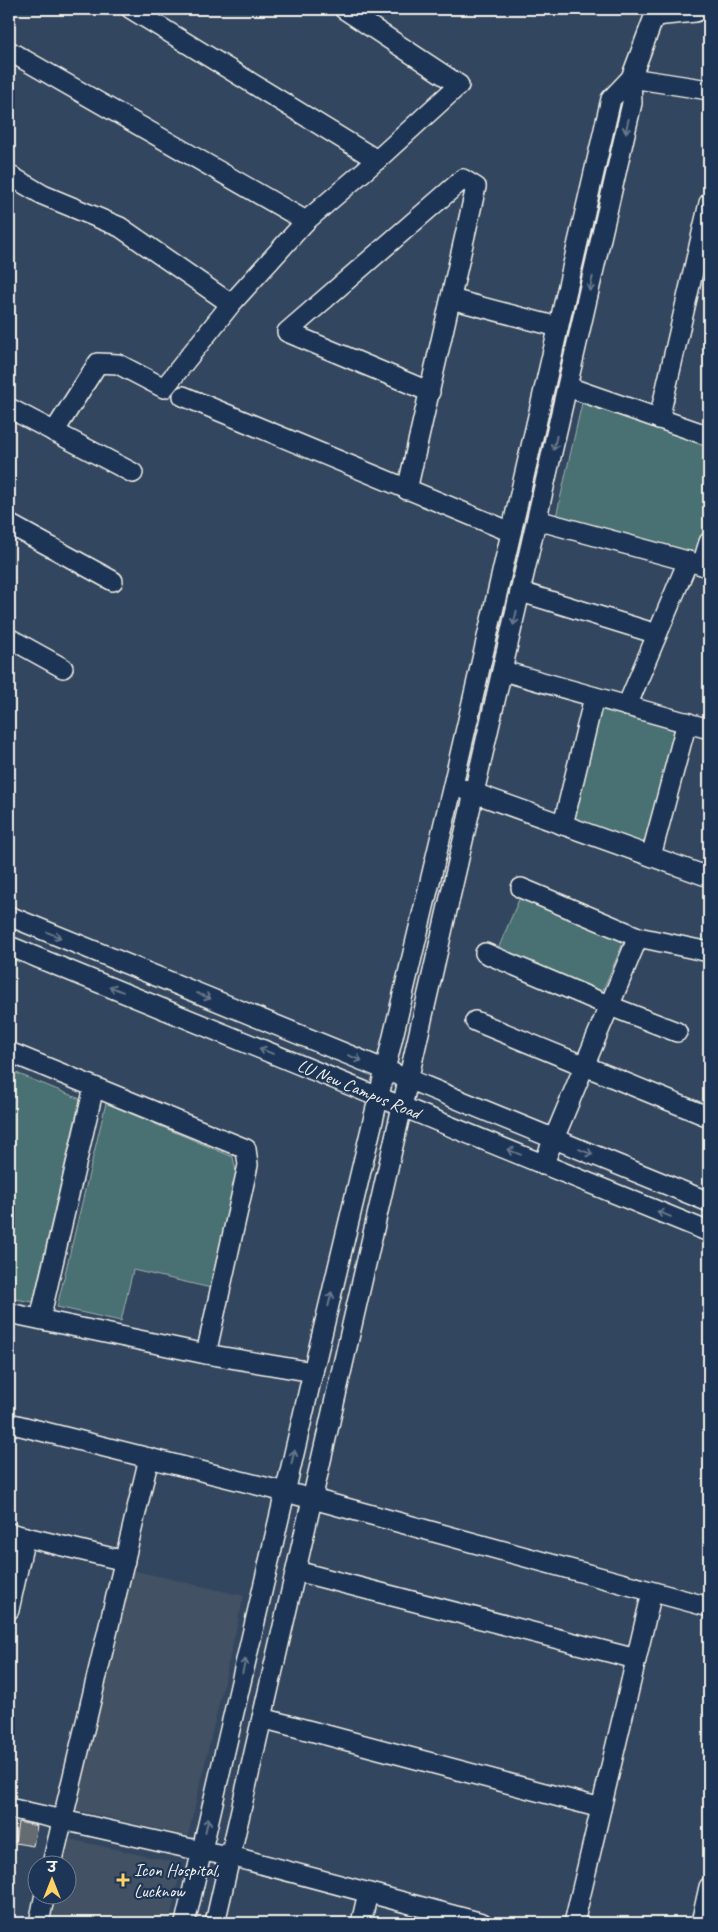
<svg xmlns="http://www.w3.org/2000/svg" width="718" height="1932" font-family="Caveat,'Playpen Sans Deva',sans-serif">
	<rect width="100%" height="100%" fill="#33465f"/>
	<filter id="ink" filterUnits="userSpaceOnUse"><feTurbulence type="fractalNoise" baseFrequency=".02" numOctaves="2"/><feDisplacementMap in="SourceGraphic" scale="10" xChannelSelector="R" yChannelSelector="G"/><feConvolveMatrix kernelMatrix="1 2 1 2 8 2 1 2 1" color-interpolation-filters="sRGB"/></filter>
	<g filter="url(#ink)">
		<!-- built -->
		<path fill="#425164" d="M132,1570L244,1596L188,1836L76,1810Z
			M69,1839L182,1864L169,1923H50L56,1895L68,1894V1864H63Z"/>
		<!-- green -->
		<path fill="#4a6f72" stroke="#9fb0ad" d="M582,403L709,446V521L699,556L556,517Z
			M601,706L675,726L645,849L572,820Z
			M520,897L624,941L602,992L498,949Z
			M9,1070L80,1099L33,1302L9,1298Z
			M106,1103L233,1157L236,1172L211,1288L133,1270L121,1321L57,1307Z"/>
		<!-- building -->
		<path fill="#656c71" stroke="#f4f1e8" d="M18,1822L37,1826L33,1846L15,1843Z"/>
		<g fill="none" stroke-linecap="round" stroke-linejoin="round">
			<defs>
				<g id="minor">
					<path d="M131,9L377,160"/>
					<path d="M655,16L695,12L704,9"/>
					<path d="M9,51L306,221"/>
					<path d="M631,78L709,90"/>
					<path d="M9,175L43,195L120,227L231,304"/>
					<path d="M451,299L558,327"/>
					<path d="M568,387L709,436"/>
					<path d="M183,396L511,532"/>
					<path d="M9,408L133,473"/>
					<path d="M659,419L709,203"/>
					<path d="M54,432L98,363L118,364L164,388L231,304L306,221L377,160L459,85L344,9"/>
					<path d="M407,490L476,187L463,179L287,332L430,392"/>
					<path d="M537,520L702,565L709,568"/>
					<path d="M9,524L113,581"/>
					<path d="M702,565L709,542"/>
					<path d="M521,592L657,634"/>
					<path d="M9,638L63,668"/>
					<path d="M503,671L709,729"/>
					<path d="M627,706L688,561"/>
					<path d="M463,789L709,877"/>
					<path d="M563,825L594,697"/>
					<path d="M651,856L687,722"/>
					<path d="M521,888L638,937L709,952"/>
					<path d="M9,916L709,1202"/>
					<path id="s1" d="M9,946L709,1232"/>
					<path d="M485,953L610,1006L677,1032"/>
					<path d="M475,1021L709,1117"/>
					<path d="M9,1052L246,1149L248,1165L206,1354"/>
					<path d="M543,1165L638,937"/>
					<path d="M9,1313L206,1354L313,1372"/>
					<path d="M40,1319L94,1087"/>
					<path d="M9,1423L313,1499L709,1607"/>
					<path d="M9,1533L125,1561"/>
					<path d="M296,1571L636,1659"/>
					<path d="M9,1610L25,1537"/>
					<path d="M262,1718L601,1808"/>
					<path d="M9,1808L201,1851L231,1856L482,1923"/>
					<path d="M52,1864L149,1458"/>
					<path d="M39,1923L45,1894"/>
					<path d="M185,1923L313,1372L453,785L611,99L631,78L657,9"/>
					<path d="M215,1923L632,103L631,78"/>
					<path d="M361,1923L368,1893"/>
					<path d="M574,1923L652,1592"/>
					<path d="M701,1923L709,1887"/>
				</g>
			</defs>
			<!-- minor casing -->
			<use href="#minor" stroke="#f4f1e8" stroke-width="22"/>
			<!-- minor -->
			<use href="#minor" stroke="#1d3557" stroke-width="19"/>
		</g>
		<!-- one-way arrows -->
		<defs><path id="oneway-shaft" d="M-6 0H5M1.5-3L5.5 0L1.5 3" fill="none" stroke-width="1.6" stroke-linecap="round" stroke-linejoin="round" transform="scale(1.25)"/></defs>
		<g stroke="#68778a">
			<use href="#oneway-shaft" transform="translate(627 126) rotate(103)"/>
			<use href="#oneway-shaft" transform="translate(591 284) rotate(103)"/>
			<use href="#oneway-shaft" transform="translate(555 443) rotate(103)"/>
			<use href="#oneway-shaft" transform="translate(515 618) rotate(103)"/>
			<use href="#oneway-shaft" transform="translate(54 935) rotate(22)"/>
			<use href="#oneway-shaft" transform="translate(116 989) rotate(-158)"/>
			<use href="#oneway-shaft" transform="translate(204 996) rotate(22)"/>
			<use href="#oneway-shaft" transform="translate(266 1051) rotate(-158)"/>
			<use href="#oneway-shaft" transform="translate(355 1058) rotate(22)"/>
			<use href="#oneway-shaft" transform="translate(514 1152) rotate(-158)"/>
			<use href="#oneway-shaft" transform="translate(586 1152) rotate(22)"/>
			<use href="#oneway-shaft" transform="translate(664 1214) rotate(-158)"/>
			<use href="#oneway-shaft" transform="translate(330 1299) rotate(-77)"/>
			<use href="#oneway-shaft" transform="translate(293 1457) rotate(-77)"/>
			<use href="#oneway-shaft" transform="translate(244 1666) rotate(-77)"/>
			<use href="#oneway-shaft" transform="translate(207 1825) rotate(-77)"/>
		</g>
	</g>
	<!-- markers -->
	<path fill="#ffd166" stroke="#1d3557" stroke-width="2" d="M120.5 1872.5h5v5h5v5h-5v5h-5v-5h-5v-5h5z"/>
	<g text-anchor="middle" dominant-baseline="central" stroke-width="4.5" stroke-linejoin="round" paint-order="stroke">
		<!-- street labels -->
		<g font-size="18" fill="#f4f1e8" stroke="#1d3557">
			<text stroke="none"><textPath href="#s1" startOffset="378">LU New Campus Road</textPath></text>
		</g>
		<!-- poi labels -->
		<g font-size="18" fill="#f4f1e8" stroke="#1d3557" text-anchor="start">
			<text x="134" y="1870">Icon Hospital,<tspan x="134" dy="21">Lucknow</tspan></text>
		</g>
	</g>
	<!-- margin -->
	<rect width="718" height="1932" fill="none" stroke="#1d3557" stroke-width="30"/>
	<rect x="15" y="15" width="688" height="1902" fill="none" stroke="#f4f1e8" stroke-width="2" filter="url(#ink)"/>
	<!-- north arrow -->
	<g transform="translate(52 1880)"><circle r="24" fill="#1d3557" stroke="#738091"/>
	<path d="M0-4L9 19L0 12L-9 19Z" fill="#ffd166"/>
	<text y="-8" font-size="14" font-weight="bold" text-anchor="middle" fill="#f4f1e8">उ</text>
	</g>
</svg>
